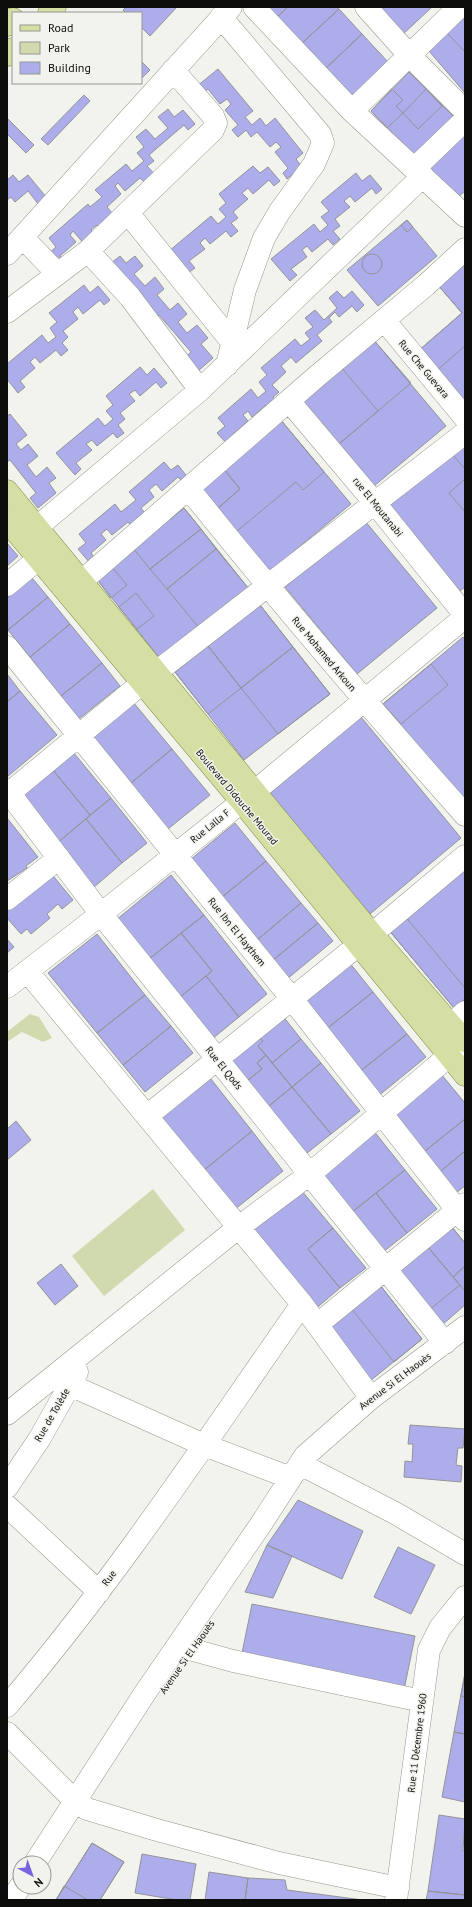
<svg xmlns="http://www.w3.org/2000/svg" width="472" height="1907" font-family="'PT Sans',sans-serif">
	<rect width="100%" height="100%" fill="#f2f3ed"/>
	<!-- green -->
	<path fill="#d1d9af" d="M30,1014L39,1017L52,1038L43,1042L22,1032L7,1042V1032Z
		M153,1189L185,1230L104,1296L72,1256Z"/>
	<!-- building -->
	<path fill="#aeadeb" stroke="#939399" d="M126,7H177L150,36L141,27V13H126L123,10Z
		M265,7H288L276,18Z
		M288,7H337L339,9L301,44L276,18Z
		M374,7H432L401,36Z
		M339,9L362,34L325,69L301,44Z
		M465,16V93L429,51Z
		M465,16V52L447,33Z
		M362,34L389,63L353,98L325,69Z
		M141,61L150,70L141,79Z
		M218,69L253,111L245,117L252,125L260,118L266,126L275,118L303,153L296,159L302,167L287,179L283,173L288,168L275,152L281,147L276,142L270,147L257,132L251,137L246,130L238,137L232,130L238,125L225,110L231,104L227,99L220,104L208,89L201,94L196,87Z
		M409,72L456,119L417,158L371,111Z
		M392,89L403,100L396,106L403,113L387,128L371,111Z
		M426,89L442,106L418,129L403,113Z
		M84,95L90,101L48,145L41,139Z
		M168,109L174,117L183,110L195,124L188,130L184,125L149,155L154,161L147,166L156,176L146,184L140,178L125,191L118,183L115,186L121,194L107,207L112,213L105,219L109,224L102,230L97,225L91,230L96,236L85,245L73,231L70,235L76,242L60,256L65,261L59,267L48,254L56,247L49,238L88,204L90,207L102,197L95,190L126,164L132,171L144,161L137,153L144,147L136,137L146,129L155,139L168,128L158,117Z
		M7,118L34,145L26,153L7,134Z
		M465,133V191L457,198L425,165Z
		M253,166L260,173L268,167L280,181L274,186L269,180L253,194L248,188L242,193L248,199L233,212L238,218L231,223L238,231L231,237L226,231L210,244L205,238L200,243L205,249L189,261L195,268L188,273L169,251L211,216L218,224L226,217L219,209L226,203L219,194Z
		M356,173L362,181L370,175L382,189L376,194L372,188L355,202L350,196L344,201L350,207L335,219L340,226L333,231L340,239L333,245L328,239L312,252L307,246L302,250L307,257L291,269L297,275L290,281L271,259L314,224L320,232L328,225L321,217L329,211L321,202Z
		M13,175L19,182L28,175L47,198L39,205L28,191L15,202L11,197L7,200V180Z
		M407,220L437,256L378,306L347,270Z
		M407,220L413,227L407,232L401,225Z
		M362 264a10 10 0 1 1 20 0a10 10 0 1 1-20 0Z
		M120,256L126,263L135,256L143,266L134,274L145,286L155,277L164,289L157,295L170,310L178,303L187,314L178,322L187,333L197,325L208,338L201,344L213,358L198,371L186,357L191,352L159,315L153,320L106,267Z
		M465,260V406L417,352L462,313L437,284Z
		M465,260V346L435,372L417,352L462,313L437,284Z
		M84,285L90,293L98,286L110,300L104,305L100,300L83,314L78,307L73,312L78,319L63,331L68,337L62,343L68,350L61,356L56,350L40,363L35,357L30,362L35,368L20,381L25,387L18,393L7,379V364L42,335L48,343L56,337L50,328L57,322L49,313Z
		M337,291L344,298L352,291L364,305L357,312L352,306L339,317L335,312L329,318L332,322L317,335L322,341L296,363L291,357L281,366L286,372L272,385L279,392L273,397L280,404L271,411L266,405L252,417L248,411L243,415L248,421L232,435L236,440L229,446L217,433L225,426L218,418L251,389L258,398L266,391L259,382L267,375L261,368L295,339L301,346L310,339L305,333L313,327L305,318L315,310L324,320L337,308L329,298Z
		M372,338L446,426L374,486L301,399Z
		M372,338L411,383L339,444L301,399Z
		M340,366L378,411L339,444L301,399Z
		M140,367L147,375L154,368L167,383L161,388L156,382L140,396L135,390L129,394L135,401L120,413L125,419L118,425L124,433L117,438L113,433L97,446L92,440L86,444L92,450L76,463L81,469L75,475L56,453L98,418L105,426L113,419L106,411L113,405L106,396Z
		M10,414L27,435L16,444L21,450L28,444L38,456L27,465L36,477L47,467L56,478L49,483L56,493L38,508L30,498L36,493L10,460L7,462V416Z
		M280,419L351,504L269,572L198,487Z
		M280,419L324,472L303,490L296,482L236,532L217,509L240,489L222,467Z
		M465,443V587L460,591L389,506Z
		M465,443V469L452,454Z
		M164,462L171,470L178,465L189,479L184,483L178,477L162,491L156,484L149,490L154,497L141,508L147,516L133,528L128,522L112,535L107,529L101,534L106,540L91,553L95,558L90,563L78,549L86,543L79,534L115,504L121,512L136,500L129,492Z
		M222,467L240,489L217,509L198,487Z
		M465,479V512L449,493Z
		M184,508L249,589L161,660L96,578Z
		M184,508L201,529L150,569L133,548Z
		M365,521L437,608L357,674L285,587Z
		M201,529L216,549L167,589L150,569Z
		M7,543L18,556L7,566Z
		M216,549L249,589L200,629L167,589Z
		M111,566L127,585L111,598L96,578Z
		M32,578L48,597L8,630L7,598Z
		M136,593L154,616L137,629L119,607Z
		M48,597L70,624L30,657L8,630Z
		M260,605L330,694L244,760L175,672Z
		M260,605L293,647L241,688L208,646Z
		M70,624L102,663L61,696L30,657Z
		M463,637L465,639V802L383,704Z
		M208,646L241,688L208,714L175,672Z
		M293,647L330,694L278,734L241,688Z
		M102,663L120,686L79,719L61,696Z
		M431,664L448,685L401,724L383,704Z
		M7,674L20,691L7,702Z
		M20,691L57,735L7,777V702Z
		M133,702L172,749L131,783L92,736Z
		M361,717L461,838L370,914L269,794Z
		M172,749L210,795L168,829L131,783Z
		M73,752L111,798L90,815L52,769Z
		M52,769L90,815L56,844L17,798Z
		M111,798L147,843L122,863L86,819Z
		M7,818L38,857L26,866L27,868L7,881Z
		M86,819L122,863L93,888L56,844Z
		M235,823L266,861L221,898L190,860Z
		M266,861L301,903L256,941L221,898Z
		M465,865V999L454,1008L388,929Z
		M50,872L73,900L62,909L58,904L47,914L50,918L31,934L27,929L21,934L7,918V908Z
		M171,875L204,915L148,960L116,920Z
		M301,903L318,923L272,961L256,941Z
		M204,915L267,994L239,1017L206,976L212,971L181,933Z
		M404,915L465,988V999L454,1008L388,929Z
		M318,923L333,941L287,979L272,961Z
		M181,933L212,971L179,998L148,960Z
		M97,934L145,995L97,1033L48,973Z
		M7,939L14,947L7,953Z
		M349,962L373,992L324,1031L300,1000Z
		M206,976L239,1017L212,1039L179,998Z
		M373,992L407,1034L358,1073L324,1031Z
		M145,995L171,1026L123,1065L97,1033Z
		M282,1015L301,1039L272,1063L258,1046L263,1041L257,1035Z
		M171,1026L193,1053L145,1092L123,1065Z
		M407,1034L426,1057L377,1097L358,1073Z
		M257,1035L263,1041L258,1046L266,1055L257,1063L262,1069L243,1084L224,1061Z
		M301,1039L321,1063L292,1087L272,1063Z
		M266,1055L292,1087L264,1110L243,1084L262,1069L257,1063Z
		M321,1063L360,1111L331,1134L292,1087Z
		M207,1074L252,1131L203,1171L157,1113Z
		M441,1074L465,1103V1119L420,1155L389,1117Z
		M292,1087L331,1134L302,1157L264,1110Z
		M465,1119V1151L436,1175L420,1155Z
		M16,1121L31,1140L7,1160V1129Z
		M373,1130L405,1170L351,1213L319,1174Z
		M252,1131L283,1171L234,1210L203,1171Z
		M465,1151V1186L453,1195L436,1175Z
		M405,1170L437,1209L407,1233L376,1193Z
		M301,1190L333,1228L308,1249L340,1288L314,1310L250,1232Z
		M376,1193L407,1233L383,1252L351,1213Z
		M451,1226L465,1243V1305L442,1325L396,1272Z
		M451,1226L465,1243V1266L453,1277L427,1246Z
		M333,1228L366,1268L340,1288L308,1249Z
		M427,1246L460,1285L429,1310L396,1272Z
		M61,1264L78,1286L55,1305L37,1283Z
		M465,1266V1291L453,1277Z
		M380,1285L422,1339L370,1381L327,1326Z
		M380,1285L422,1339L394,1362L351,1308Z
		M410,1425L465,1429L463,1448H458L456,1465L462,1466L461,1482L404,1477L405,1461L412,1462L413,1444H408Z
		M298,1500L363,1531L342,1579L267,1545Z
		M267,1545L292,1556L273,1598L245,1592Z
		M398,1547L435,1565L411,1614L374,1597Z
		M252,1604L415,1636L404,1690L241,1658Z
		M465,1673V1734L454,1732Z
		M465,1673V1697L461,1696Z
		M454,1732L465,1734V1802L442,1797Z
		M439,1815L465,1819L463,1851H465V1895L428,1891Z
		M92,1843L124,1862L100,1900H56Z
		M92,1843L124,1862L100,1900H56Z
		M142,1854L196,1864L190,1900H177L135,1893Z
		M209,1872L248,1878L245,1900H205Z
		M248,1878L285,1880L287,1890L363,1900H245Z
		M64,1886L88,1900H56Z
		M428,1891L465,1895V1900H426Z"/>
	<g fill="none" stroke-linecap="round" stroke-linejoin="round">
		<defs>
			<path id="minor" d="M254,7L352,111L465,216
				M366,7L409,55L465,111
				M221,17L320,134L323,143L314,164L280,211L264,238L245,290L227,365
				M352,111L459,7
				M414,169L465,120
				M128,213L232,342
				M22,237L57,273
				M88,251L130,297L200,390
				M7,254L231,7
				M7,312L88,251L213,130L216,123L213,116L173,70
				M384,320L465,418
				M289,401L375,503L465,615
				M189,489C278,600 370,708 465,815
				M23,539L200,390L423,176
				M82,581L316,377L426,285L465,249
				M7,585L38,559
				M7,647L292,999L465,1220
				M7,790L101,914L445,1343
				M7,795L141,684L465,433
				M7,899L59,858
				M27,971L302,1304L371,1398
				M7,987L101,914L254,792L465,617
				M451,1024L465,1012
				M147,1116L372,934L465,856
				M318,1324L465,1204
				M70,1385L204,1445L291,1478
				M7,1414L239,1227L310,1174L464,1043
				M300,1464L395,1513L465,1554
				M7,1487L40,1438L77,1372
				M7,1506L99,1592
				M193,1650L233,1661L422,1701
				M7,1706C115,1580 207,1440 302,1304
				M7,1733L75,1801L87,1809L157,1830L279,1863L398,1888
				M35,1863L145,1693L261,1524L305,1456L371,1398L465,1327
				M11,1900L20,1887
				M396,1900L429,1650L440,1628L465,1597"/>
			<path id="major" d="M49,13L55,7
				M7,25L13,19
				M7,55L13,49
				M7,491L372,934L465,1041
				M7,521L241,801L465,1075"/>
		</defs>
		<!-- minor casing -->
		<use href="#minor" stroke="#969791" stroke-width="23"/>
		<!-- major casing -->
		<use href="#major" stroke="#7d8746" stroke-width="23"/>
		<!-- minor -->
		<use href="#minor" stroke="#fff" stroke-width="22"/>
		<!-- major -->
		<use href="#major" stroke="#d5dfa3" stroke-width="22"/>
	</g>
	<g text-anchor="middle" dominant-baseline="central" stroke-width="3" stroke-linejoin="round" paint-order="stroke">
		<!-- street labels -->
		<g font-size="10" fill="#0d0d0b" stroke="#f2f3ed">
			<text transform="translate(424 369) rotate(50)">Rue Che Guevara</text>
			<text transform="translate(378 507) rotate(51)">rue El Moutanabi</text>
			<text transform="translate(324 654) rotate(50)">Rue Mohamed Arkoun</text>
			<text transform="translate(237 797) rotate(50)">Boulevard Didouche Mourad</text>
			<text transform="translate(210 826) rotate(-39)">Rue Lalla F</text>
			<text transform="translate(237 932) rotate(51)">Rue Ibn El Haythem</text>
			<text transform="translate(224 1068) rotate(51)">Rue El Qods</text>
			<text transform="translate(395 1381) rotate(-37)">Avenue Si El Haouès</text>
			<text transform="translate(52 1415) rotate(-60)">Rue de Tolède</text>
			<text transform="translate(109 1578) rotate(-54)">Rue</text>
			<text transform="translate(187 1657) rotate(-55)">Avenue Si El Haouès</text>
			<text transform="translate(417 1743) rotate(-83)">Rue 11 Décembre 1960</text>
		</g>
	</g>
	<!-- border -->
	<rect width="472" height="1907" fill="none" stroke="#0d0d0b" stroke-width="16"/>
	<!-- legend -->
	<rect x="12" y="12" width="130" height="72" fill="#f2f3ed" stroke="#969793"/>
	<rect x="20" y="25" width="20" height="6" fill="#d5dfa3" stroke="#969793"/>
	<text x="48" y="32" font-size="12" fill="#0d0d0b">Road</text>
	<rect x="20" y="42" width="20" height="12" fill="#d1d9af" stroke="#969793"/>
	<text x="48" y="52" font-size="12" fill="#0d0d0b">Park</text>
	<rect x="20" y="62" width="20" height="12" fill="#aeadeb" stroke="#969793"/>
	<text x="48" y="72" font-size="12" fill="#0d0d0b">Building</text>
	<!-- north arrow -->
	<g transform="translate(32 1875) rotate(139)"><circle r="19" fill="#f2f3ed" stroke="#969793"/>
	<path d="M0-3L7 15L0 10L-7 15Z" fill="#7464df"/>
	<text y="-6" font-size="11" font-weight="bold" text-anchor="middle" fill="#0d0d0b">N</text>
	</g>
</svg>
